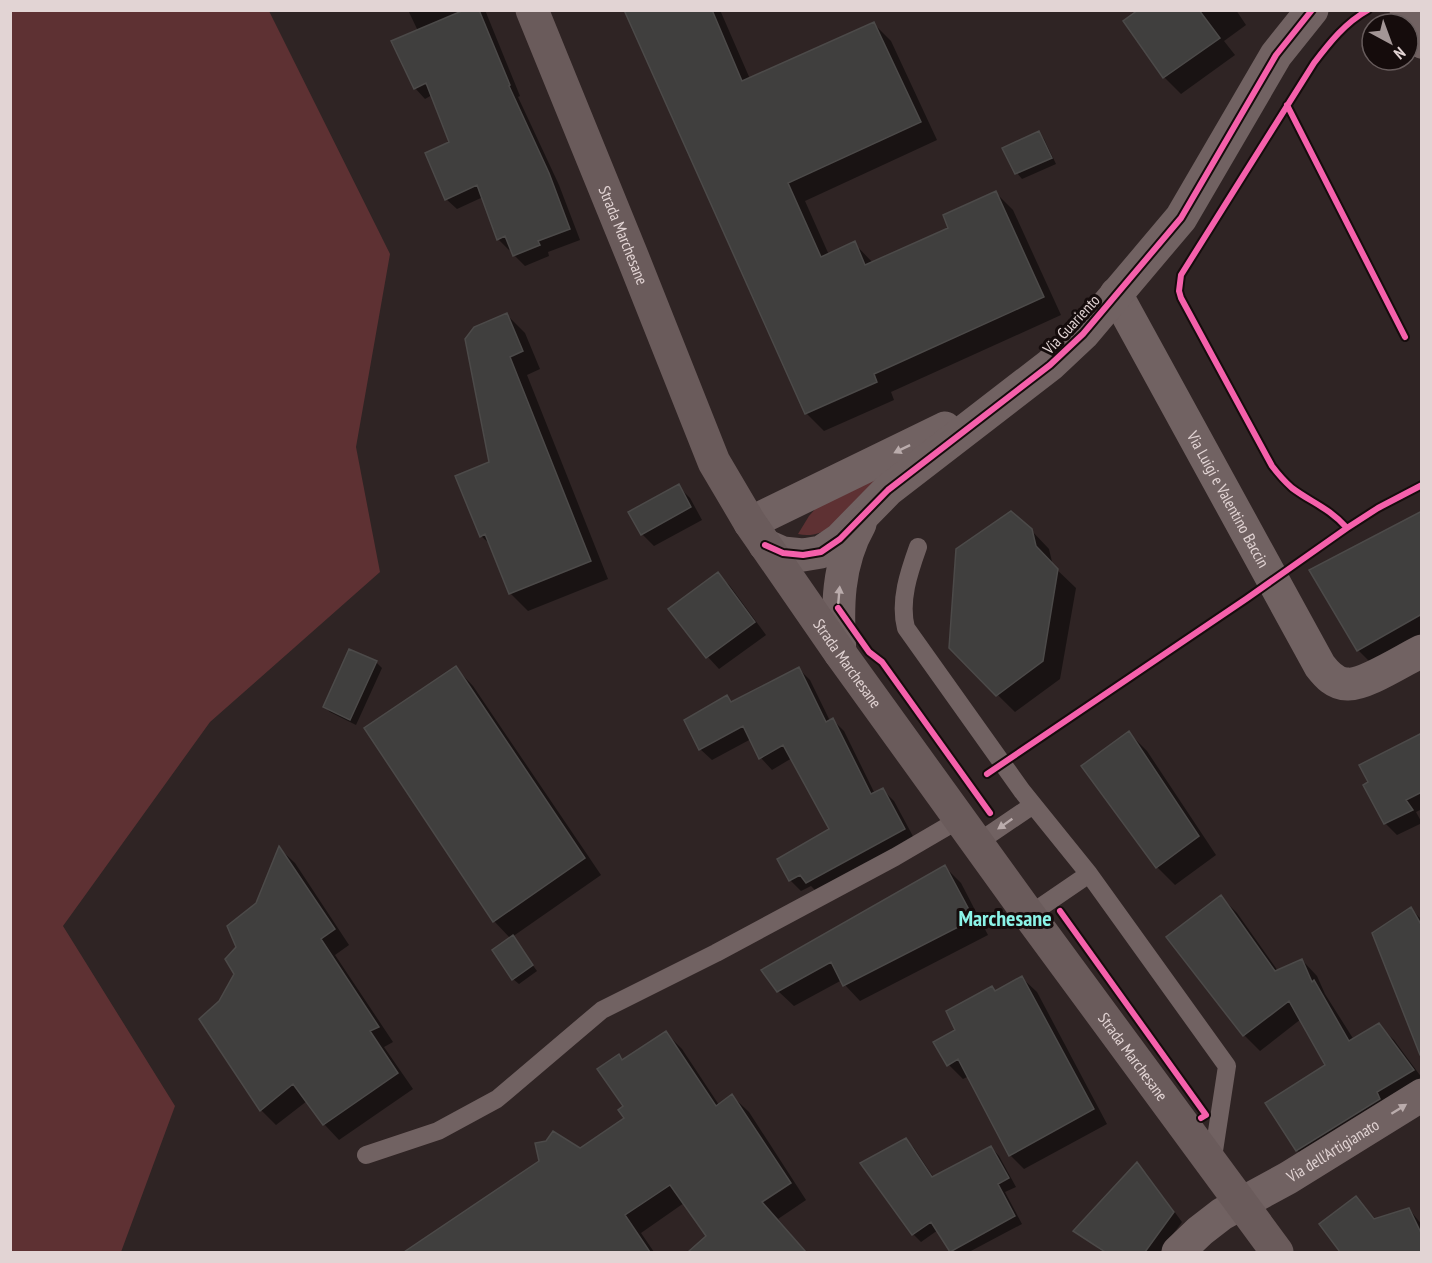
<svg xmlns="http://www.w3.org/2000/svg" width="1432" height="1263" font-family="'PT Sans Narrow',sans-serif">
	<rect width="100%" height="100%" fill="#2f2424"/>
	<!-- green -->
	<path fill="#5e3133" d="M10,11H269L390,254L356,447L380,572L210,722L63,926L175,1106L121,1252H11Z
		M876,478L875,481C856,502 832,542 798,534L809,516L817,507Z"/>
	<!-- shadow -->
	<path fill="#0007" d="M408,10H485L520,96L518,97L559,185L580,240L548,252L549,256L525,266L514,255L512,248L509,250L498,239L483,197L457,209L446,199L451,143L432,95L425,99L415,88L418,31Z
		M626,10H720L750,79L874,24L891,41L937,140L805,201L829,255L854,243L873,263L950,229L996,193L1013,210L1061,315L891,392L894,400L824,431L806,413Z
		M1140,10H1236L1246,25L1224,41L1235,55L1181,94L1164,77Z
		M1039,133L1044,139L1056,164L1022,179L1017,173Z
		M507,315L525,333L540,369L527,375L608,579L528,611L510,593L491,545L481,536Z
		M678,486L690,498L702,520L654,546L642,534Z
		M1422,512V642L1376,668L1358,650Z
		M1031,530L1049,549L1053,566L1076,588L1060,679L1015,712L950,648Z
		M718,574L730,586L766,635L719,669L708,657L670,609Z
		M376,662L382,668L356,725L330,712L324,706Z
		M456,668L473,686L601,875L512,937L537,971L519,984L513,979L511,939L494,921Z
		M799,669L810,680L830,721L833,720L844,731L875,794L883,790L894,801L915,840L818,893L811,886L801,891L790,880L832,830L792,758L772,770L761,758L751,739L712,760L700,749L686,720L727,697L733,703Z
		M1129,733L1147,751L1216,855L1175,885L1157,867L1083,767Z
		M1422,741V809L1416,812L1422,823L1397,835L1385,823Z
		M280,849L295,863L349,945L335,955L393,1042L384,1047L413,1089L339,1140L324,1124L307,1101L276,1125L261,1110L220,1002L236,974L237,947Z
		M945,867L961,883L988,935L860,1001L845,985L842,980L794,1006L778,991Z
		M1221,897L1237,913L1278,971L1302,960L1317,976L1325,994L1354,1040L1378,1025L1394,1040L1422,1078V1090L1313,1166L1297,1150L1327,1065L1301,1019L1260,1051L1244,1035L1168,937Z
		M1411,909L1422,920V1055Z
		M1022,978L1037,992L1107,1124L1024,1169L1010,1155L969,1076L963,1079L949,1065L957,1031Z
		M666,1033L682,1049L719,1105L732,1096L749,1112L806,1200L778,1219L806,1252H690L709,1236L684,1203L641,1233L654,1252H407L541,1162L580,1150L626,1118L618,1056L624,1061Z
		M906,1140L914,1148L934,1178L991,1147L999,1156L1016,1187L1005,1192L1022,1224L969,1252H953L938,1230L921,1242L913,1234L863,1163Z
		M1137,1164L1146,1173L1182,1222L1160,1252H1103L1075,1231Z
		M1356,1198L1376,1220L1409,1209L1422,1225V1252H1342L1321,1224Z"/>
	<!-- building -->
	<path fill="#403f3e" stroke="#4c4a49" stroke-width="1.5" d="M464,10H479L510,85L509,86L549,173L570,229L538,241L540,245L513,256L505,236L497,240L477,185L445,200L425,153L449,142L426,83L414,89L391,41Z
		M624,10H712L742,81L874,22L921,122L788,183L821,257L855,241L865,265L948,228L943,215L996,191L1044,297L874,374L877,382L805,414Z
		M1138,10H1199L1220,38L1163,78L1123,21Z
		M1039,131L1052,158L1015,174L1002,148Z
		M507,313L523,351L510,357L591,561L509,594L485,534L480,537L455,476L489,462L465,339L474,327Z
		M679,484L691,507L641,535L628,512Z
		M1011,511L1032,529L1036,546L1058,569L1043,661L996,696L949,648L956,549Z
		M1422,511V614L1357,651L1309,570Z
		M718,572L755,622L706,658L668,609Z
		M349,649L377,661L350,720L323,707Z
		M456,666L585,858L493,922L364,728Z
		M799,667L826,722L833,718L871,794L883,788L905,829L806,883L800,875L789,881L777,859L829,829L783,745L759,759L743,726L699,750L684,720L727,695L731,702Z
		M1129,731L1199,836L1156,868L1081,766Z
		M1422,733V792L1406,800L1413,810L1384,824L1363,785L1368,782L1359,765Z
		M279,846L335,929L321,939L379,1027L370,1031L398,1073L323,1125L293,1084L260,1111L199,1019L219,1001L234,974L225,959L236,947L227,926L256,903Z
		M945,865L974,919L843,986L831,962L777,992L761,970Z
		M1221,895L1275,971L1302,959L1312,982L1314,980L1349,1041L1379,1023L1414,1070L1377,1092L1380,1099L1296,1151L1265,1103L1325,1065L1289,1001L1243,1036L1166,937Z
		M1411,907L1422,926V1055H1420L1372,933Z
		M513,935L533,965L512,980L492,950Z
		M1022,976L1094,1109L1009,1156L958,1059L947,1066L933,1042L955,1030L946,1011L992,986L995,991Z
		M666,1031L716,1106L732,1094L791,1183L762,1202L806,1252H688L706,1236L670,1185L625,1215L650,1252H404L539,1161L535,1143L546,1141L553,1131L580,1148L624,1118L618,1110L623,1106L597,1069L619,1054L622,1060Z
		M906,1138L932,1177L991,1146L1009,1178L998,1184L1015,1216L950,1252L931,1222L912,1235L860,1163Z
		M1137,1162L1174,1212L1145,1252H1105L1073,1231Z
		M1356,1196L1374,1219L1409,1208L1422,1235V1252H1340L1319,1224Z"/>
	<g fill="none" stroke-linecap="round" stroke-linejoin="round">
		<!-- service -->
		<path stroke="#716262" stroke-width="18" d="M918,547C909,572 899,601 906,628L1022,791L1089,874
			M977,843L1033,805
			M1029,915L1089,874L1227,1066L1212,1164
			M366,1155L438,1131L497,1099L602,1010L716,953L895,857L960,819"/>
		<!-- minor -->
		<g stroke="#716262" stroke-width="33">
			<path d="M1406,10L1422,42"/>
			<path id="s1" d="M1116,294L1320,666C1327,675 1335,684 1347,684C1364,686 1405,659 1422,651"/>
			<path d="M750,523L945,428"/>
			<path d="M765,545L783,553L803,555L821,552L840,539L888,490L1050,365L1083,334L1181,218L1276,55L1312,10"/>
			<path d="M840,653C837,608 837,564 860,524"/>
			<path id="s2" d="M1178,1252L1200,1231L1222,1214L1288,1178L1422,1095"/>
		</g>
		<!-- secondary -->
		<path stroke="#6a5b5b" stroke-width="33" id="s3" d="M532,10L633,258L714,462L750,523L840,653L1029,915L1277,1252"/>
		<defs>
			<path id="cycleway" d="M1287,105L1405,337
				M1347,528L1378,508L1422,485
				M765,545L783,553L803,555L821,552L840,539L888,490L1050,365L1083,334L1181,218L1276,55L1312,10
				M838,608L869,652L882,662L990,813
				M987,774L1246,599L1347,528C1328,507 1312,503 1292,488C1284,481 1278,474 1272,466L1181,298L1179,291L1181,275L1314,63C1330,42 1345,23 1368,10
				M1060,911L1206,1115L1201,1118"/>
		</defs>
		<!-- cycleway casing -->
		<use href="#cycleway" stroke="#150c0c" stroke-width="10"/>
		<!-- cycleway -->
		<use href="#cycleway" stroke="#f560ab" stroke-width="6"/>
	</g>
	<!-- one-way arrows -->
	<defs><path id="oneway-solid" d="M-6-.8H1V-3.2L6.5 0L1 3.2V.8H-6Z" transform="scale(1.5)"/></defs>
	<g fill="#baacac">
		<use href="#oneway-solid" transform="translate(902 449) rotate(154)"/>
		<use href="#oneway-solid" transform="translate(839 595) rotate(-85)"/>
		<use href="#oneway-solid" transform="translate(1005 824) rotate(145)"/>
		<use href="#oneway-solid" transform="translate(1399 1109) rotate(-32)"/>
	</g>
	<g text-anchor="middle" dominant-baseline="central" stroke-width="6" stroke-linejoin="round" paint-order="stroke">
		<!-- street labels -->
		<g font-size="16" fill="#e2d4d4" stroke="#150c0c">
			<text stroke="none"><textPath href="#s3" startOffset="243">Strada Marchesane</textPath></text>
			<text transform="translate(1071 324) rotate(-47)">Via Guariento</text>
			<text stroke="none"><textPath href="#s1" startOffset="234">Via Luigi e Valentino Baccin</textPath></text>
			<text stroke="none"><textPath href="#s3" startOffset="729">Strada Marchesane</textPath></text>
			<text stroke="none"><textPath href="#s3" startOffset="1215">Strada Marchesane</textPath></text>
			<text stroke="none"><textPath href="#s2" startOffset="186">Via dell'Artigianato</textPath></text>
		</g>
		<!-- district labels -->
		<g font-size="22" font-weight="bold" fill="#8bf4e8" stroke="#150c0c">
			<text x="1005" y="918">Marchesane</text>
		</g>
	</g>
	<!-- border -->
	<rect width="1432" height="1263" fill="none" stroke="#e2d4d4" stroke-width="24"/>
	<!-- north arrow -->
	<g transform="translate(1390 42) rotate(139)"><circle r="28" fill="#150c0c" stroke="#675c5c" stroke-width="1.5"/>
	<path d="M0-4.5L10 22L0 15L-10 22Z" fill="#a39696"/>
	<text y="-9" font-size="16" font-weight="bold" text-anchor="middle" fill="#e2d4d4">N</text>
	</g>
</svg>
